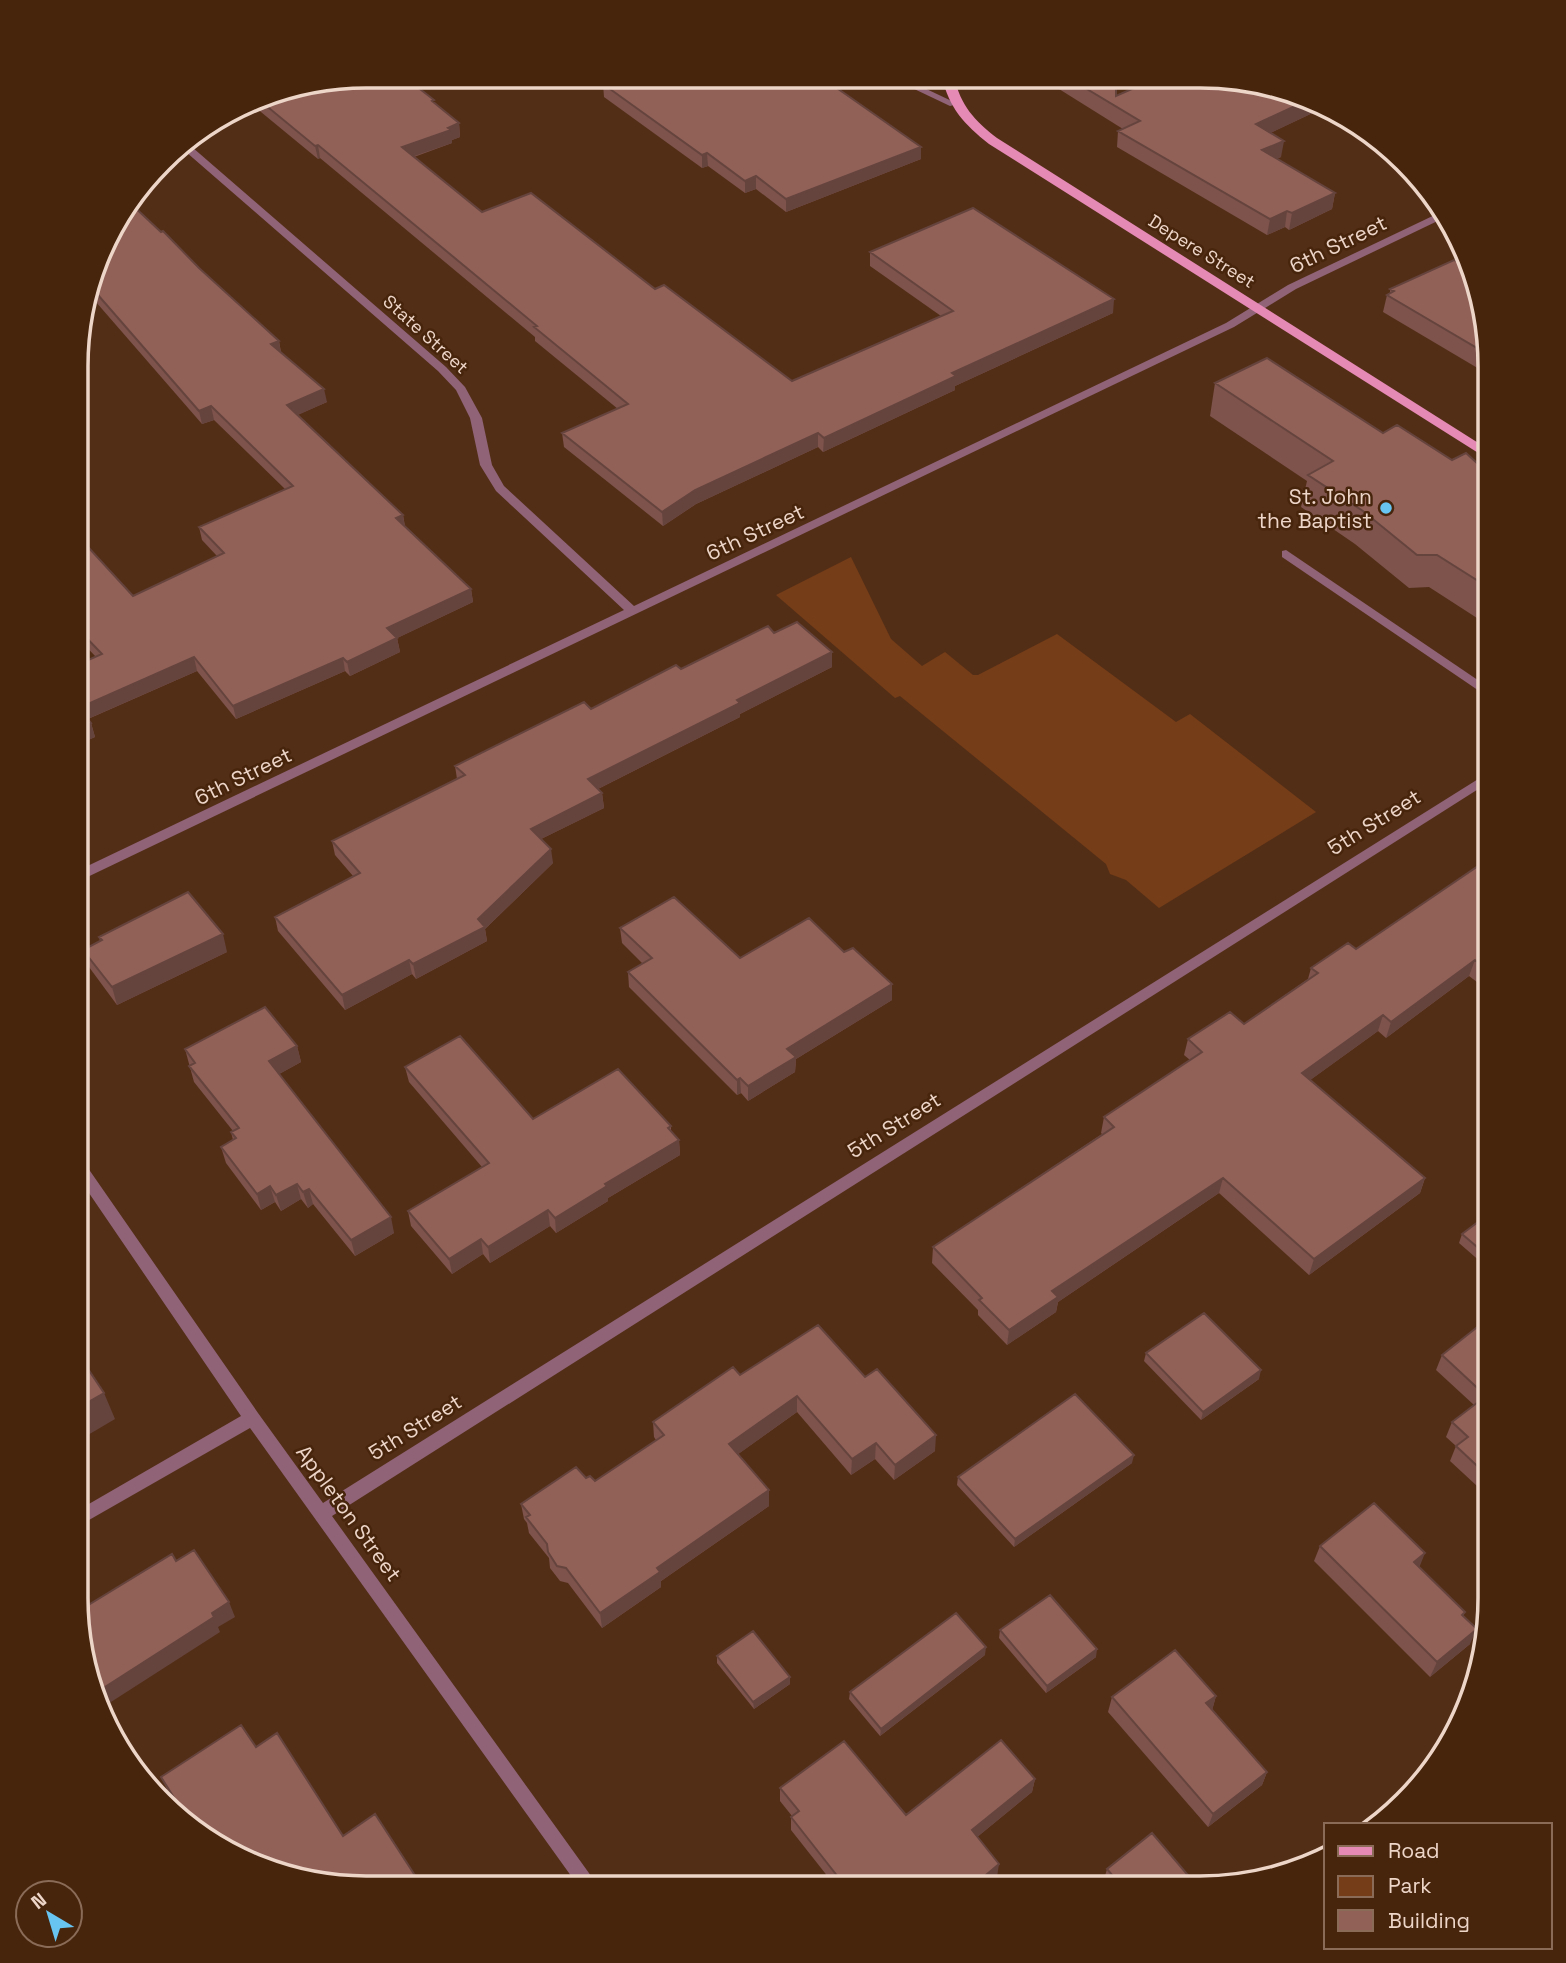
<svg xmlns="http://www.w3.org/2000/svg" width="1566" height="1963" font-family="'Space Grotesk',sans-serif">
	<rect width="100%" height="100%" fill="#532e17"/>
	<!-- green -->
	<path fill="#753d18" d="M851,557L891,639L922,666L945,652L973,675H978L1057,634L1176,722L1190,714L1316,812L1159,908L1126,880L1110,874L1106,864L900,696L895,698L776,595Z"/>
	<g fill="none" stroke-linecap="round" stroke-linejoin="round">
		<!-- service -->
		<path fill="#906377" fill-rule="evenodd" d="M1286,550L1491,689V699L1282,557V551Z"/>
		<!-- minor -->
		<path fill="#906377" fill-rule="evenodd" d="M889,77H901L958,104L950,106Z
			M185,141L446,367L465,387L482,418L492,465L504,486L634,606L1226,323L1288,285L1441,212L1448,216L1296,289L1234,327L77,882V871L624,610L496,491L480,465L470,418L456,390L438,371L178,145Z
			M1491,771V781L332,1516L599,1887H579L250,1428L75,1528V1512L241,1416L76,1174V1156L81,1158L258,1413L323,1503Z"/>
		<!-- primary -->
		<path fill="#e48ab4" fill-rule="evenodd" d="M942,77H954C961,106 974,120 997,138L1491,451V461L989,144C964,124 949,108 942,77Z"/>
	</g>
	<!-- wall -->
	<path fill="#7d534c" d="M606,76L821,77L921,147V159L786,212L756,189L745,193L708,166L702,168L604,97L603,84L613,81Z
		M1059,77H1116V96L1239,78L1321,109L1270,133L1281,157L1276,159L1335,193L1332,209L1289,230L1285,227L1267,235L1117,147L1118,131L1123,129L1059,89Z
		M272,91L434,103L459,123L460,137L452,140V143L414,157L482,212L655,289L792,381L941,316L870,266V252L1113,313L955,386V390L823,452L818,447L696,504L663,526L564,447L562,433L618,409L535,341V337L320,158L318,159L250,103Z
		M114,221L199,268L279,341L281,352L327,402L297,415L403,515L405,526L471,589L473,602L397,638L400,652L350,676L345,671L236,719L197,671L88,719L91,723L95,737L77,745V665L96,657L77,637V535L133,596L217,556L202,540L199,527L285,489L214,420L202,424L89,294Z
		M1390,289L1481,291L1491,365V376L1383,312L1387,295L1390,294Z
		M1215,383L1383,433L1491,476V651L1477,618L1429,587L1409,588L1355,544L1301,507L1307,481L1210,416Z
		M774,633L832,667L740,714V717L598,789L602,793L604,808L541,839L553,863L485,929L487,941L416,979L412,974L345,1010L278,931L275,917L353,876L335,855L332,841L457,779L455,766L591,709L681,669Z
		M1490,858V988L1484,983L1481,985L1469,976L1386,1038L1378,1031L1310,1080L1425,1178L1420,1193L1309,1275L1219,1193L1058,1302L1056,1312L1007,1345L978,1315V1310L932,1263L933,1247L1102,1134L1101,1133L1104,1117L1190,1060L1184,1055L1188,1039L1244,1024L1308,979L1311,968L1356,949Z
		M620,928L740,958L892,1000L796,1059L795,1072L748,1101L741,1093L737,1095L629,987L628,972L643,964L622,943Z
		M99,937L227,952L117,1005L89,967L83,950L100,941Z
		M297,1046L301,1062L279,1074L394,1233L355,1256L313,1204L308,1208L301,1199L281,1211L275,1202L261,1210L226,1163L221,1147L233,1140L231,1132L233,1131L194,1082L185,1049Z
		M405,1067L533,1119L671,1126V1131L679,1140L680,1155L608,1198V1201L556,1233L550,1226L490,1263L483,1254L452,1274L411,1226L408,1211L482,1167L409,1082Z
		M1490,1213V1270L1459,1243L1462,1234Z
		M1490,1317V1498L1450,1461L1456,1446L1446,1437L1452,1422L1474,1405L1436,1370L1442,1355Z
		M1146,1353L1259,1379L1201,1420L1144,1361Z
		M740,1375L865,1377L935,1451L894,1480L875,1459L851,1475L797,1412L738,1454L769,1506L661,1581V1587L602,1628L568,1583L560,1581L550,1568L549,1558L529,1533L527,1523L524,1519L521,1504L586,1478L595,1481L656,1440L654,1437L653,1422Z
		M1132,1463L1014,1547L957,1485L958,1477Z
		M1320,1546L1419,1567L1465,1612L1463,1616L1470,1644L1430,1677L1314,1561Z
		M1000,1630L1096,1657L1046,1693L999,1638Z
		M985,1655L880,1736L849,1699L850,1692Z
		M717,1656L790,1677V1684L754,1709L717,1663Z
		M1216,1696L1212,1710L1267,1772L1262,1785L1208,1827L1108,1712L1112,1697Z
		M256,1747L343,1836L205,1839L185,1818L168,1791L161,1777Z
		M1035,1779L1032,1792L977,1837L997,1877L991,1882L995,1887H836L791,1830V1817L792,1816L780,1801V1788L906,1815Z
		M1107,1869L1198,1887H1114L1105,1876Z"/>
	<!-- shaded-wall -->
	<path fill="#66443e" d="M1304,102L1321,109L1254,141L1256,124Z
		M459,123L460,137L452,140V143L403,160L402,147Z
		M1284,141L1281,157L1259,167L1262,150Z
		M318,145L320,158L318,159L315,146Z
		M921,147V159L786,212V199Z
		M707,153L708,166L702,168V155Z
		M756,176V189L745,193V181Z
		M1335,193L1332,209L1289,230L1292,213Z
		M1287,211L1285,227L1267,235L1270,219Z
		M1114,299L1113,313L955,386V390L823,452L824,438L952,373Z
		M279,341L281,354L271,344Z
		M324,389L327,402L289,419L287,405Z
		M211,406L214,420L202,424L199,411Z
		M818,433V447L696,504L663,526L662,512L695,490Z
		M403,515L405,528L396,518Z
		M471,589L473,602L389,642L387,628Z
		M397,638L400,652L350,676L347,662Z
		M832,652V667L740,714V717L590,793L588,779L737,700Z
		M194,657L197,671L83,721L79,708Z
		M343,658L345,671L236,719L233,706Z
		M91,723L95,737L77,745V729Z
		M602,793L604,808L533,843L531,829Z
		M551,849L553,863L485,929L487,941L416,979L413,964L478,919Z
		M223,934L227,952L117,1005L112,987Z
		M409,960L412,974L345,1010L342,995Z
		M1475,960L1469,976L1386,1038L1391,1022Z
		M1489,967L1484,983L1481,985L1486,969Z
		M892,984V1000L796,1059L795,1072L748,1101V1086L787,1049Z
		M1383,1015L1378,1031L1298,1089L1302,1073Z
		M297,1046L301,1062L274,1077L269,1061Z
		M740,1078L741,1093L737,1095V1080Z
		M679,1140L680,1155L608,1198V1201L556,1233L555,1218L605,1184Z
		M1223,1178L1219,1193L1058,1302L1056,1312L1007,1345L1009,1330L1052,1291Z
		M1425,1178L1420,1193L1309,1275L1314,1259Z
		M297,1184L301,1199L281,1211L276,1195Z
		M270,1186L275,1202L261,1210L257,1194Z
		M309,1189L313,1204L308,1208L303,1192Z
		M548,1210L550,1226L490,1263L488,1247Z
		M391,1217L394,1233L355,1256L351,1240Z
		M481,1239L483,1254L452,1274L449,1259Z
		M1261,1370L1259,1379L1201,1420L1203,1412Z
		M104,1393L115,1419L76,1442V1409Z
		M797,1396V1412L730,1460L729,1444Z
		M936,1435L935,1451L894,1480L895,1465Z
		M876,1443L875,1459L851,1475L852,1459Z
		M1134,1455L1132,1463L1014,1547L1015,1539Z
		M769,1490V1506L661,1581V1587L602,1628L600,1613L657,1568Z
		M1425,1553L1419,1568L1414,1562Z
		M229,1602L235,1617L218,1627L220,1632L100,1709L94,1694Z
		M1477,1629L1470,1644L1430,1677L1437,1662Z
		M986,1647L985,1655L880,1736L881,1729Z
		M1097,1649L1096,1657L1046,1693L1047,1686Z
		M790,1677V1684L754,1709L753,1702Z
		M1216,1696L1212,1711L1206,1703Z
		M1267,1772L1262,1785L1208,1827L1213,1814Z
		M1035,1779L1032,1792L970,1843L972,1830Z
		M999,1864L997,1877L984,1887L986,1875Z
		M416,1877L420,1887H402Z"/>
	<!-- building -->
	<path fill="#916158" stroke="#66443e" stroke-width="2" d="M366,75H402L434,100L432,101L459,123L448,128L451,130L402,147L482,212L531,193L655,289L664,285L792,381L953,311L870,252L973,208L1114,299L952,373L956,376L824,438L818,433L695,490L662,512L562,433L628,404L534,327L537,326L318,145L315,146L258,99L272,91Z
		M622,76L821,77L921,147L786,199L756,176L745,181L707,153L702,155L603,84L624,78Z
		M1067,77H1116V96L1157,78H1239L1304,102L1256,124L1284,141L1262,150L1335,193L1292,213L1287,211L1270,219L1118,131L1140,121Z
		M129,202L161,232L163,231L199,268L279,341L271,344L324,389L287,405L403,515L396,518L471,589L387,628L397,638L347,662L343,658L233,706L194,657L79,708L91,723L77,729V665L102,654L77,628V535L133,596L224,553L199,527L293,486L211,406L199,411L91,287L114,221Z
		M1454,260L1472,270L1481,291L1489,355L1387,295L1394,291L1390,289Z
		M1267,358L1383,433L1397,425L1452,460L1466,453L1491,476V596L1486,586L1437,555H1417L1363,511L1308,475L1333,461L1215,383Z
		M797,622L832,652L737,700L740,703L588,779L602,793L531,829L551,849L478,919L485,927L413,964L409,960L342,995L275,917L360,873L332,841L465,775L455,766L584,702L591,709L676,665L681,669L768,626L774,633Z
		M1490,858V968L1489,967L1486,969L1475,960L1391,1022L1383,1015L1302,1073L1425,1178L1314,1259L1223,1178L1052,1291L1058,1297L1009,1330L979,1300L982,1298L933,1247L1114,1127L1104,1117L1202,1052L1188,1039L1230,1012L1244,1024L1318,973L1311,968L1348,943L1356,949Z
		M188,892L223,934L112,987L83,950L102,940L99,937Z
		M674,897L740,958L809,918L844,952L853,948L892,984L787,1049L796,1057L748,1086L740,1078L737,1080L628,972L652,958L620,928Z
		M265,1007L297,1046L269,1061L391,1217L351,1240L309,1189L303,1192L297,1184L276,1195L270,1186L257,1194L221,1147L236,1138L231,1132L239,1128L189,1066L195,1063L185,1049Z
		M460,1036L533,1119L618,1069L671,1126L668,1128L679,1140L605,1184L607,1186L555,1218L548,1210L488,1247L481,1239L449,1259L408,1211L489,1163L405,1067Z
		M1490,1213V1258L1462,1234Z
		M1204,1313L1261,1370L1203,1412L1146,1353Z
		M1490,1317V1478L1456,1446L1468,1437L1452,1422L1486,1396L1442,1355Z
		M818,1325L865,1377L877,1369L936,1435L895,1465L876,1443L852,1459L797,1396L729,1444L769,1490L657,1568L660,1572L600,1613L566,1568L557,1566L548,1552L547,1544L526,1517L530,1515L521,1504L576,1467L586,1478L590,1476L595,1481L664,1435L653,1422L733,1367L740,1375Z
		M76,1351L104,1393L76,1409Z
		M1075,1394L1134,1455L1015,1539L958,1477Z
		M1374,1503L1425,1553L1414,1562L1465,1612L1462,1615L1477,1629L1437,1662L1320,1546Z
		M194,1550L229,1602L212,1613L214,1617L94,1694L85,1672L77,1612L172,1554L176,1561Z
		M1050,1595L1097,1649L1047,1686L1000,1630Z
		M956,1613L986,1647L881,1729L850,1692Z
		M753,1631L790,1677L753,1702L717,1656Z
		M1175,1650L1216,1696L1206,1703L1267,1772L1213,1814L1112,1697Z
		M241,1725L256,1747L277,1733L343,1836L375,1814L416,1877L402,1887H346L272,1872L205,1839L190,1823L161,1777Z
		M1001,1740L1035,1779L972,1830L999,1864L986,1875L995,1887H846L791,1817L799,1811L780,1788L844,1741L906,1815Z
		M1152,1833L1198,1887H1122L1107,1869Z"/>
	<!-- markers -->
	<circle fill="#68c4f0" stroke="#47240c" stroke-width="2.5" cx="1386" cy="508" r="7"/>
	<g text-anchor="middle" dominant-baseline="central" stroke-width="5" stroke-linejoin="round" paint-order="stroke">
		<!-- far-street labels -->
		<g font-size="18" fill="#edd5c8" stroke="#47240c">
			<text transform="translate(1202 251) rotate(32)">Depere Street</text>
			<text transform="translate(426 334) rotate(42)">State Street</text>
		</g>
		<!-- street labels -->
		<g font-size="21" fill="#edd5c8" stroke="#47240c">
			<text transform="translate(1338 244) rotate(-26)">6th Street</text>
			<text transform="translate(755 532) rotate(-25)">6th Street</text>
			<text transform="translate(243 776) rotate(-26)">6th Street</text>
			<text transform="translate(1374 822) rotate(-32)">5th Street</text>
			<text transform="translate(894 1125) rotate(-32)">5th Street</text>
			<text transform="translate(415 1427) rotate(-32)">5th Street</text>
			<text transform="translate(349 1513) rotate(54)">Appleton Street</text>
		</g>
		<!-- poi labels -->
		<g font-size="21" fill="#edd5c8" stroke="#47240c" text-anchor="end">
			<text x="1372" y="496">St. John<tspan x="1372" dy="24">the Baptist</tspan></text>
		</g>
	</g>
	<!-- crop -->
	<path d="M0 0H1566V1963H0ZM366 88H1200A278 278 0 0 1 1478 366V1598A278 278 0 0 1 1200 1876H366A278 278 0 0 1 88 1598V366A278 278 0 0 1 366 88Z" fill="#47240c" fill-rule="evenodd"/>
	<path fill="none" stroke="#edd5c8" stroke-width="3.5" d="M366 88H1200A278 278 0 0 1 1478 366V1598A278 278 0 0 1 1200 1876H366A278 278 0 0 1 88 1598V366A278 278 0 0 1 366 88Z"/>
	<!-- legend -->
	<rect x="1324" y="1823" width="228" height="126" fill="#47240c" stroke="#896b57" stroke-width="2"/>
	<rect x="1338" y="1846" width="35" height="10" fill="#e48ab4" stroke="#896b57" stroke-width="2"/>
	<text x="1388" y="1858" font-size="21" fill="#edd5c8">Road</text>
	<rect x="1338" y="1876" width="35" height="21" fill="#753d18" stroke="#896b57" stroke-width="2"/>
	<text x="1388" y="1893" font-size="21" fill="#edd5c8">Park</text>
	<rect x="1338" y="1910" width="35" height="21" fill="#916158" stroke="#896b57" stroke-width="2"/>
	<text x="1388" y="1928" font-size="21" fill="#edd5c8">Building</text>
	<!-- north arrow -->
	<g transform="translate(49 1914) rotate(322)"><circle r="33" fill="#47240c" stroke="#896b57" stroke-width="2"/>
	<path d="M0-5L12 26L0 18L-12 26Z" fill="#68c4f0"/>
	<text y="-10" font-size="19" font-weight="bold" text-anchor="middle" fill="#edd5c8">N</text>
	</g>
</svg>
